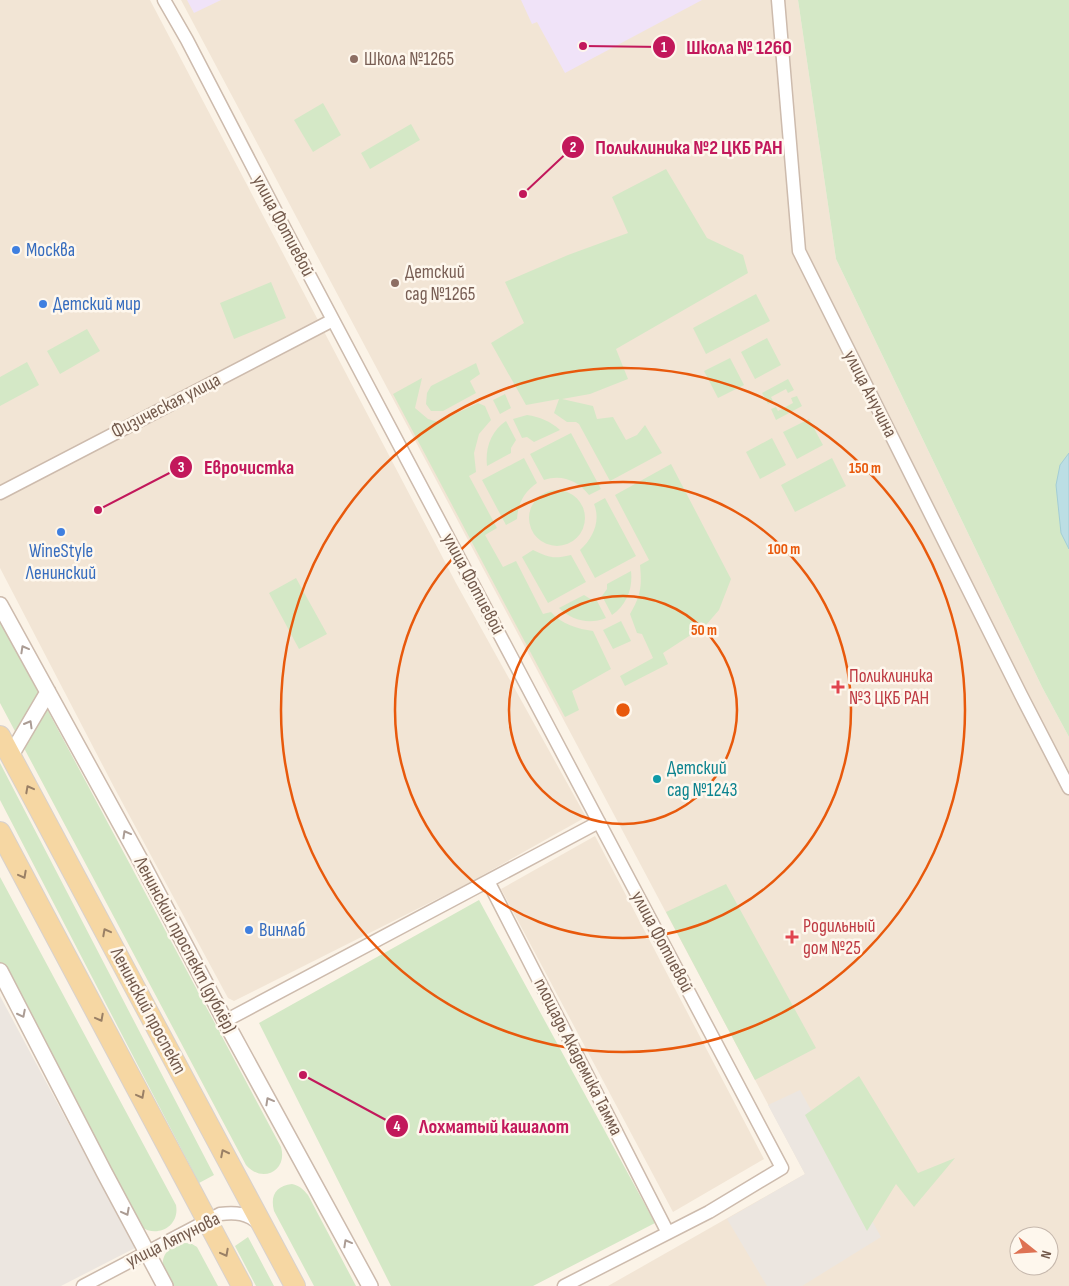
<svg xmlns="http://www.w3.org/2000/svg" width="1069" height="1286" font-family="'Sofia Sans Condensed',sans-serif">
	<rect width="100%" height="100%" fill="#fbf3e7"/>
	<!-- residential -->
	<path fill="#f2e5d5" fill-rule="evenodd" d="M0,0H150L456,583L586,817L465,885L234,1001L228,998L115,789L0,568Z
		M181,0H798L836,259L1042,687L1069,737V1286H608L805,1174ZM1019,1236H1049V1266H1019Z
		M595,836L764,1159L673,1212L501,889Z"/>
	<!-- industrial -->
	<path fill="#ece6e0" d="M0,996L135,1248L61,1286H0Z
		M800,1090L881,1237L802,1286H767L727,1219L805,1174L768,1105Z"/>
	<!-- education -->
	<path fill="#f0e3f8" d="M187,0H221L194,13Z
		M521,0H702L565,73L537,22L532,24Z"/>
	<!-- green -->
	<path fill="#d4e8c6" d="M798,0H1069V737L1042,687L836,259Z
		M323,103L341,135L313,152L294,120Z
		M411,124L420,140L370,169L361,153Z
		M666,169L707,238L743,255L748,273L616,349L628,379L590,394L562,399L593,406L597,419L613,417L626,440L637,435L645,425L662,453L610,481L579,424L576,422H567L554,413L559,399L526,405L491,343L524,323L505,282L568,255L628,233L612,197Z
		M271,282L286,318L234,339L220,303Z
		M756,294L770,321L706,354L693,328Z
		M87,329L100,351L60,374L47,351Z
		M767,338L781,365L755,379L741,352Z
		M730,358L744,385L718,398L704,371Z
		M27,362L39,385L0,406V377Z
		M476,363L480,374L470,381L476,393L443,411H431L426,404L427,393L431,386Z
		M422,378L415,408L428,419L438,422L478,403L485,406L491,420L479,434L474,453L476,472L469,476L497,528L485,535L503,567L516,561L543,614L551,612C561,624 578,629 593,631L611,669L572,691L579,710L565,717L393,394Z
		M788,379L794,390L788,393L786,389L771,397L773,401L768,404L762,393Z
		M505,394L511,408L500,414L493,400Z
		M797,396L802,406L776,420L771,409L776,407L778,411L793,403L791,398Z
		M527,415C540,417 550,421 560,430L534,442L527,437L522,438L513,419Z
		M809,419L823,445L797,459L783,432Z
		M506,421L516,440L511,448V453L487,466C485,448 491,431 506,421Z
		M571,433L601,489L589,495C578,481 562,474 544,480L530,454Z
		M772,438L786,465L760,479L746,452Z
		M524,458L537,483C524,492 518,503 517,519L506,525L482,480Z
		M832,458L846,486L795,512L781,485Z
		M671,464L731,579L719,610L706,625L663,653L668,664L625,686L620,676L653,658L642,634L637,633L630,614C641,595 642,586 640,565L649,560L615,495Z
		M529 518a28 28 0 1 1 56 0a28 28 0 1 1-56 0Z
		M605,498L636,556L595,578L580,550C593,538 601,521 594,504Z
		M533,550C550,558 553,559 571,555L586,582L548,603L522,557Z
		M631,571C633,588 627,605 612,615L602,596L607,589V584Z
		M296,578L327,634L299,649L269,593Z
		M584,595L592,600L596,599L606,618C589,625 571,620 559,608Z
		M0,621L281,1147C288,1171 262,1184 246,1165L0,703Z
		M621,621L631,641L613,649L603,630Z
		M0,763L214,1175L199,1183L0,800Z
		M0,877L176,1205C180,1226 158,1238 141,1227L0,965Z
		M726,884L816,1048L755,1080L666,912Z
		M479,900L655,1223L533,1286H391L259,1023Z
		M859,1076L918,1173L955,1158L914,1207L896,1184L867,1231L805,1115Z
		M292,1184C300,1186 303,1189 308,1195L356,1286H314L274,1211C270,1195 276,1186 292,1184Z
		M248,1237L274,1286H256L235,1246Z
		M186,1243L192,1244L197,1247L218,1286H173C169,1280 165,1274 163,1267C161,1252 173,1244 186,1243Z"/>
	<!-- water -->
	<path fill="#bcdee4" stroke="#a3cdd5" d="M1069,453V549L1061,533L1056,485L1060,465Z"/>
	<g fill="none" stroke-linecap="round" stroke-linejoin="round">
		<defs>
			<path id="minor" d="M164,0L187,40L287,233L782,1168L709,1212L564,1286
				M778,0L799,251L1021,695L1069,788
				M0,493L333,320
				M488,881L668,1233
				M225,1021L599,822
				M83,1286L220,1214C235,1212 248,1213 259,1224"/>
			<path id="tertiary" d="M0,605L143,865L225,1021L370,1286
				M11,755L48,692
				M0,971L104,1172L165,1286"/>
			<path id="primary" d="M0,736L295,1286
				M0,832L242,1286"/>
		</defs>
		<!-- minor casing -->
		<use href="#minor" stroke="#cdbbad" stroke-width="15"/>
		<!-- tertiary casing -->
		<use href="#tertiary" stroke="#cdbbad" stroke-width="18"/>
		<!-- primary casing -->
		<use href="#primary" stroke="#d8d1cd" stroke-width="22"/>
		<!-- minor -->
		<use href="#minor" stroke="#fff" stroke-width="12"/>
		<!-- tertiary -->
		<use href="#tertiary" stroke="#fff" stroke-width="15"/>
		<!-- primary -->
		<use href="#primary" stroke="#f6d7a3" stroke-width="20"/>
	</g>
	<!-- one-way arrows -->
	<defs><path id="oneway-chevron" d="M-2-3.5L2.5 0L-2 3.5" fill="none" stroke-width="1.6" stroke-linecap="round" stroke-linejoin="round" transform="scale(1.25)"/></defs>
	<g stroke="#ab9c94">
		<use href="#oneway-chevron" transform="translate(24 649) rotate(-119)"/>
		<use href="#oneway-chevron" transform="translate(29 724) rotate(-60)"/>
		<use href="#oneway-chevron" transform="translate(126 834) rotate(-119)"/>
		<use href="#oneway-chevron" transform="translate(22 1014) rotate(63)"/>
		<use href="#oneway-chevron" transform="translate(269 1101) rotate(-119)"/>
		<use href="#oneway-chevron" transform="translate(126 1212) rotate(62)"/>
		<use href="#oneway-chevron" transform="translate(347 1243) rotate(-119)"/>
	</g>
	<g stroke="#9a8066">
		<use href="#oneway-chevron" transform="translate(29 789) rotate(-118)"/>
		<use href="#oneway-chevron" transform="translate(23 875) rotate(62)"/>
		<use href="#oneway-chevron" transform="translate(106 932) rotate(-118)"/>
		<use href="#oneway-chevron" transform="translate(100 1018) rotate(62)"/>
		<use href="#oneway-chevron" transform="translate(141 1095) rotate(62)"/>
		<use href="#oneway-chevron" transform="translate(224 1153) rotate(-117)"/>
		<use href="#oneway-chevron" transform="translate(225 1253) rotate(62)"/>
	</g>
	<!-- distance rings -->
	<g fill="none" stroke="#e8590c" stroke-width="2.5">
		<circle cx="623" cy="710" r="114"/>
		<circle cx="623" cy="710" r="228"/>
		<circle cx="623" cy="710" r="342"/>
	</g>
	<!-- markers -->
	<g fill="#8d6e63" stroke="#fef7ed" stroke-width="2">
		<circle cx="354" cy="59" r="5"/>
		<circle cx="395" cy="283" r="5"/>
	</g>
	<g fill="#3f7fe0" stroke="#fef7ed" stroke-width="2">
		<circle cx="16" cy="250" r="5"/>
		<circle cx="43" cy="304" r="5"/>
		<circle cx="61" cy="532" r="5"/>
		<circle cx="249" cy="930" r="5"/>
	</g>
	<g fill="#e0444e" stroke="#fef7ed" stroke-width="2">
		<path d="M835.5 679.5h5v5h5v5h-5v5h-5v-5h-5v-5h5z"/>
		<path d="M789.5 929.5h5v5h5v5h-5v5h-5v-5h-5v-5h5z"/>
	</g>
	<circle fill="#0f9aa8" stroke="#fef7ed" stroke-width="2" cx="657" cy="779" r="5"/>
	<g text-anchor="middle" dominant-baseline="central" stroke-width="5" stroke-linejoin="round" paint-order="stroke">
		<!-- education labels -->
		<g font-size="19" fill="#785e54" stroke="#fef7ed" text-anchor="start">
			<text x="364" y="59">Школа №1265</text>
			<text x="405" y="272">Детский<tspan x="405" dy="22">сад №1265</tspan></text>
		</g>
		<!-- street labels -->
		<g font-size="19" fill="#735a4c" stroke="#fef7ed">
			<text transform="translate(283 226) rotate(62)">улица Фотиевой</text>
			<text transform="translate(870 394) rotate(63)">улица Анучина</text>
			<text transform="translate(166 406) rotate(-27)">Физическая улица</text>
			<text transform="translate(473 584) rotate(62)">улица Фотиевой</text>
			<text transform="translate(662 942) rotate(62)">улица Фотиевой</text>
			<text transform="translate(185 945) rotate(62)">Ленинский проспект (дублёр)</text>
			<text transform="translate(148 1011) rotate(62)">Ленинский проспект</text>
			<text transform="translate(578 1057) rotate(63)">площадь Академика Тамма</text>
			<text transform="translate(173 1240) rotate(-26)">улица Ляпунова</text>
		</g>
		<!-- shop labels -->
		<g font-size="19" fill="#366cbe" stroke="#fef7ed" text-anchor="start">
			<text x="26" y="250">Москва</text>
			<text x="53" y="304">Детский мир</text>
			<text x="61" y="551" text-anchor="middle">WineStyle<tspan x="61" dy="22">Ленинский</tspan></text>
			<text x="259" y="930">Винлаб</text>
		</g>
		<!-- health labels -->
		<g font-size="19" fill="#be3a42" stroke="#fef7ed" text-anchor="start">
			<text x="849" y="676">Поликлиника<tspan x="849" dy="22">№3 ЦКБ РАН</tspan></text>
			<text x="803" y="926">Родильный<tspan x="803" dy="22">дом №25</tspan></text>
		</g>
		<!-- culture labels -->
		<g font-size="19" fill="#0d838f" stroke="#fef7ed" text-anchor="start">
			<text x="667" y="768">Детский<tspan x="667" dy="22">сад №1243</tspan></text>
		</g>
	</g>
	<circle cx="623" cy="710" r="8" fill="#e8590c" stroke="#fef7ed" stroke-width="2.5"/>
	<g font-size="15" text-anchor="middle" font-weight="bold" fill="#e8590c" stroke="#fef7ed" stroke-width="5" stroke-linejoin="round" paint-order="stroke">
		<text x="865" y="473">150 m</text>
		<text x="784" y="554">100 m</text>
		<text x="704" y="635">50 m</text>
	</g>
	<!-- callouts -->
	<path fill="none" stroke="#c2185b" stroke-width="2" d="M583 46L664 47M523 194L573 147M98 510L181 467M303 1075L397 1126"/>
	<g fill="#c2185b" stroke="#fef7ed" stroke-width="2">
		<circle cx="583" cy="46" r="5"/>
		<circle cx="523" cy="194" r="5"/>
		<circle cx="98" cy="510" r="5"/>
		<circle cx="303" cy="1075" r="5"/>
		<circle cx="664" cy="47" r="12"/>
		<circle cx="573" cy="147" r="12"/>
		<circle cx="181" cy="467" r="12"/>
		<circle cx="397" cy="1126" r="12"/>
	</g>
	<g font-size="15" text-anchor="middle" font-weight="bold" fill="#fff">
		<text x="664" y="52">1</text>
		<text x="573" y="152">2</text>
		<text x="181" y="472">3</text>
		<text x="397" y="1131">4</text>
	</g>
	<g font-size="20" text-anchor="middle" font-weight="bold" fill="#c2185b" stroke="#fef7ed" stroke-width="5" stroke-linejoin="round" paint-order="stroke">
		<text x="739" y="54">Школа № 1260</text>
		<text x="689" y="154">Поликлиника №2 ЦКБ РАН</text>
		<text x="249" y="474">Еврочистка</text>
		<text x="494" y="1133">Лохматый кашалот</text>
	</g>
	<!-- north arrow -->
	<g transform="translate(1034 1251) rotate(107)"><circle r="24" fill="#fef7ed" stroke="#c6b8ad"/>
	<path d="M0-4L9 19L0 12L-9 19Z" fill="#de7253"/>
	<text y="-8" font-size="14" font-weight="bold" text-anchor="middle" fill="#735a4c">N</text>
	</g>
</svg>
